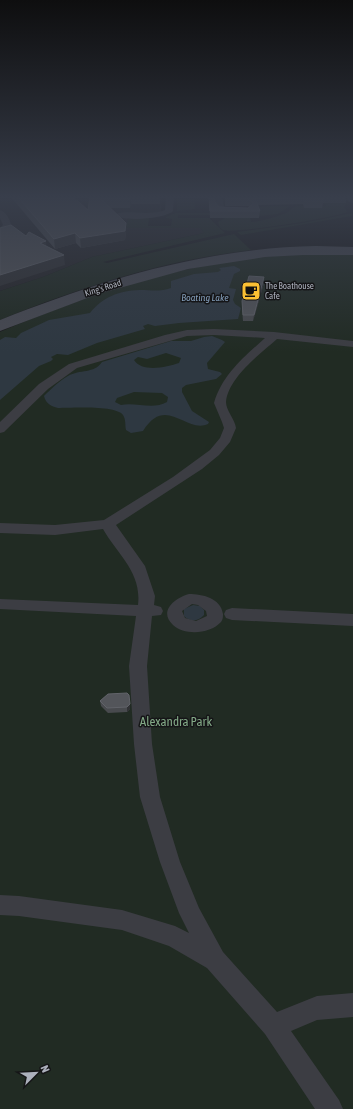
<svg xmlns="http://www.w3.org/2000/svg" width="353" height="1109" font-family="'Asap Condensed',sans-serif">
	<rect width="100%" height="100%" fill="#1a1a1c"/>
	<!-- built -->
	<path fill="#262629" d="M0,196H162L161,212L116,213L115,218H128L127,228H201L204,233L92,257L43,277L0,291Z"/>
	<!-- green -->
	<path fill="#212b23" d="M177,196H194L195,209L177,211Z
		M323,200L332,202L333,203H348L344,206L347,212C334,218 233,234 223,230C219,228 219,225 218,222L225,218H247L256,207L290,206L278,214L250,217L251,222C263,221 272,218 284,214C294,210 289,206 303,206L304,208L326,206Z
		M176,213H219V215H178V218H209L225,233L103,262L107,263L234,234L251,250C165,260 80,287 0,320V291L43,277L92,257L204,233L200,228H126L128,218H149L148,226H171L172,219L166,218V217Z
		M352,213V216L241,235L237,232L303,223Z
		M339,254L353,255V1109H0V332C78,299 160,270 245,259C276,255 308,254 339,254Z"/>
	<!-- water -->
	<path fill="#2e3841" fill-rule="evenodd" d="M234,266L240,269V271L234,274L229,288L236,289L233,300L235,304L241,308L238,319L179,323L155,326L148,324L143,326L145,329L97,343L68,355L57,354L51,357L53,359L51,361L39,366L0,400V340L5,337L16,338L21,333L49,320L90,313C103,297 118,291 140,290C151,290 160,292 171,288V281L194,274L218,272L221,270L219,268Z
		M212,336L222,340L225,342L207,363L208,369L220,372L222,374L216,379L186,385L182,388V392L192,411L209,422L208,424C186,434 166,394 143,431L131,433L126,430C125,426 126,419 123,415C116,405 70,408 58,408C51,406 46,404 44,396C51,389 59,381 68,376C80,369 94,374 102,362L171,341H191L204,337ZM166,353L181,358L179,363C167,367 142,373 134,360L138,357L147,359ZM134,392L162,393L168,397L167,402C153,410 136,402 121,405L115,402L117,398Z
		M193,605L200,606L204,610V615C198,622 190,622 184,616V609Z"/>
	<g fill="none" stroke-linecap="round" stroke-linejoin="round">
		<!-- street -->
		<path fill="#3c3d43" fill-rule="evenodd" d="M166,196H174L173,211C165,219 123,222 115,215C121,209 152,216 165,210Z
			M214,196H222L224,207H237L241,210L237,213L219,212L216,208Z
			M0,210C6,212 10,219 11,225L7,231L0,235V228L3,225L0,218Z
			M214,329L274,332L353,341V347L277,339C260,354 228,378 226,402C226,411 235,419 236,428L230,442L219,455L202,469L116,525L145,566L155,596L154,605L161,607L163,611L161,615L152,616L147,666L152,744L160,797L180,862L199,908L223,952L277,1012L317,996L353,993V1017L317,1020L291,1031L339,1100L343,1109H315L265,1034L207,968L169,946L122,930L19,916L0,915V895L19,896L122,910L175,926L189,933L179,913L160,862L140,797L134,744L129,666L136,616L0,609V599L138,605C142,572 117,554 103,529L55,535L0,533V523L55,525L104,520L173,477L210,450L220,438L224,428L222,422L214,403C222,375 244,357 265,338L214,335L187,336L77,368L48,389L4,432L0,433V422L39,384L69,364L165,335L187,330Z
			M189,594C202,594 221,598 223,614C223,617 223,619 221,622C210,634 185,636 173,625C158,611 175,598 189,594ZM192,604L198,605L206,611L207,616L196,621L185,618L182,611Z
			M232,608L353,614V626L232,620L226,618L224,614L226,610Z"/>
		<!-- secondary -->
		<path fill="#484a52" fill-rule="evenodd" d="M346,196H353V203L349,202Z
			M316,246L353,247V255H303L265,257L188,269L98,294L0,331V320C101,280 206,248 316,246Z"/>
	</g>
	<!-- wall -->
	<path fill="#484a4e" d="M10,196H72L88,210L90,196H160V204H131L130,208H110L126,223V232L125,240L81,248L76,243L55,249Z
		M238,196H346V203H323L322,208H304L303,204L257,205L260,211L259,218H210L209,198L215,202L219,207L248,208L250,207L248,206H225V199L238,198Z
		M264,283L253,321H243L242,308V301Z
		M108,694L130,709L127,712L108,713L101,706L100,701Z"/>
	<!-- shaded-wall -->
	<path fill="#313235" d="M130,196L131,204L130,208Z
		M126,223V232L125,240L81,248L80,238Z
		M75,233L76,243L55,249L54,239Z
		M46,241L47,251L40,243Z
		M64,255L65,265L0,286V275Z
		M264,277V283L253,321L254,315Z
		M130,704V709L127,712V707Z"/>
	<!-- building -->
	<path fill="#53555a" stroke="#616369" d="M17,196H72L88,210L90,196H130V199H101L126,223L125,231L80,238L75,233L54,239Z
		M238,196H332L322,197L323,201H304L303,198H255L260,211H210L209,198H214L215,202L219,207L248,208L253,204V202L248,199H225L238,198Z
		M11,225L26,236L29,232L46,241L40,243L64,255L0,275V228Z
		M249,276L264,277L254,315H243L242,301Z
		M127,693L129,695L130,704L127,707L107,708L100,701L108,694Z"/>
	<!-- sky -->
	<linearGradient id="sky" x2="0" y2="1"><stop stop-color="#0e0e0f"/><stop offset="0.56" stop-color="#383e4b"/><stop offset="1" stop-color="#383e4b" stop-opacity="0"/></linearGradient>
	<rect width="353" height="352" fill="url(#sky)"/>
	<!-- icons -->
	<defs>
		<symbol id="cafe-square" viewBox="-11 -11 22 22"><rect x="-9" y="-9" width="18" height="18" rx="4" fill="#fbc033" stroke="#151517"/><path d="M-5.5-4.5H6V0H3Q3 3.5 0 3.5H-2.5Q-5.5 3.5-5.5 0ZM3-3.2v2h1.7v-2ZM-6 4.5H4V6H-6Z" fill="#111"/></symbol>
	</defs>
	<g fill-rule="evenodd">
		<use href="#cafe-square" x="240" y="280" width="22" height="22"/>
	</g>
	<g text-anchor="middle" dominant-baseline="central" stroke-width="3" stroke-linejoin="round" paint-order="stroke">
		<!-- far-poi labels -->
		<g font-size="9" fill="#acb0bc" stroke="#151517" text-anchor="start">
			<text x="265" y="286">The Boathouse<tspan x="265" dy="10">Cafe</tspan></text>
		</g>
		<!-- far-street labels -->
		<g font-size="9" fill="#acb0bc" stroke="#151517">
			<text transform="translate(103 288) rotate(-17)">King's Road</text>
		</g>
		<!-- far-water labels -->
		<g font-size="10" font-style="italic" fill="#829cb8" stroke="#151517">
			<text x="205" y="297">Boating Lake</text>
		</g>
		<!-- near-park labels -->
		<g font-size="13" fill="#82a886" stroke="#151517">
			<text x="176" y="721">Alexandra Park</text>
		</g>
	</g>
	<!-- north arrow -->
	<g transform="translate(36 1073) rotate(66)" stroke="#151517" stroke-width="3" paint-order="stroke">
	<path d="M0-3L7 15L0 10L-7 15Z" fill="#acb0bc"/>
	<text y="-6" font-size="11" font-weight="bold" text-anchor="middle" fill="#acb0bc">N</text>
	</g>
</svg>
